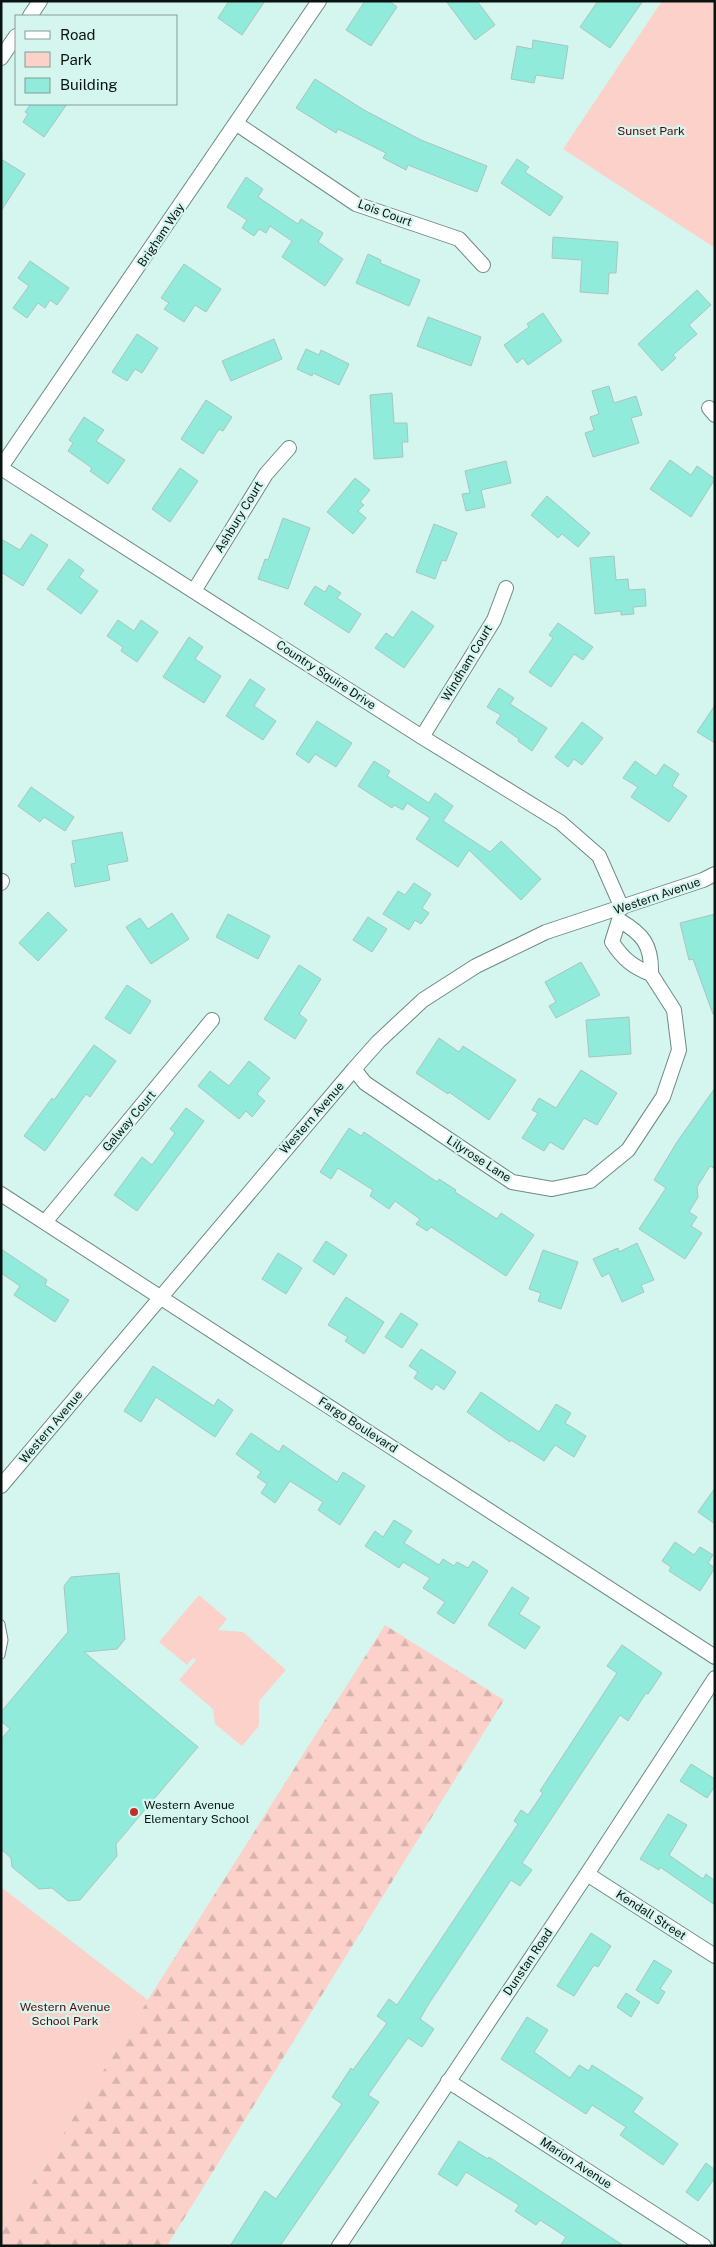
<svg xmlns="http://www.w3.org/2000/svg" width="716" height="2247" font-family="'Public Sans',sans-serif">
	<defs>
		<pattern id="forest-firs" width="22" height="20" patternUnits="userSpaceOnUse" patternTransform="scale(1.25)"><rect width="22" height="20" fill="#fbd1ca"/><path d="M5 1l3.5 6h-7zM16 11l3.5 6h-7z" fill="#d6b3ac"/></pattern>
	</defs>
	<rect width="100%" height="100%" fill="#d5f6ee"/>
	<!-- forest -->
	<path fill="url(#forest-firs)" d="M385,1625L504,1700L167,2246H1V2232Z"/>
	<!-- green -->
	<path fill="#fbd1ca" d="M662,1H715V248L563,149Z
		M199,1595L227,1619L218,1630L243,1632L286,1670L259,1701V1726L242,1746L215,1724L213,1709L179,1680L196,1660L193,1658L187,1665L159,1642Z
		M1,1887L148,2000L1,2232Z"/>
	<!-- building -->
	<path fill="#91ebda" stroke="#a6c6bf" d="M229,1H265L242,35L218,18Z
		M365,1H389L397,7L371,46L346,30Z
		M446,1H477L495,25L475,40Z
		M598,1H643L610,48L580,27Z
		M533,40L568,46L563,79L536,75L534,83L511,79L517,46L532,49Z
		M315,79L364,110L421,140L487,166L477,192L408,165L406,170L383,158L386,153L338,129L336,133L296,108Z
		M31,104H67L44,137L23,122L28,114L25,112Z
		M1,159L25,174L1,211Z
		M517,159L529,167L525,172L563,197L550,216L501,183Z
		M246,177L263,189L258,197L298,224L301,219L323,233L318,242L343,259L325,286L282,257L292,241L270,226L266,233L259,229L254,236L242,228L247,220L227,207Z
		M553,237L618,242L616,273H609L608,294L580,292L582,260L552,258Z
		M368,254L381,260L380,263L420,280L409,306L356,283Z
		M30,261L69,288L57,305L50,300L45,308L38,303L27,318L13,308L29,286L18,278Z
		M184,264L221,289L206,312L195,305L184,322L164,309L169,303L161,298Z
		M697,290L711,305L689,325L697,334L673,355L676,358L662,371L638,344Z
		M543,313L562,341L528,365L523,358L517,363L504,345L529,327L527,324Z
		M428,317L481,337L471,366L417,346Z
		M137,334L158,348L142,373L135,369L127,381L112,372Z
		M274,339L282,359L231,381L222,361Z
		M306,349L319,355L321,350L349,364L339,385L313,373L312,376L297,369Z
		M609,386L614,403L636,396L642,415L631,418L639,443L593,457L585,433L594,430L590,417L599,414L592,391Z
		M392,393L394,423H407L408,442H402L403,457L374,459L370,395Z
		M206,400L232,417L223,431L219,429L203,454L181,439Z
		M84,417L104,430L96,441L125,460L108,484L90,471L92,468L68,451L73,443L69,440Z
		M670,460L691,475L697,466L715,479L691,517L650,489Z
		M506,461L511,483L481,490L485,507L466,511L462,494L470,493L465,471Z
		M180,468L198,481L170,522L152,509Z
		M355,478L370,490L360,502L364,505L358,511L366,518L353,534L327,512Z
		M547,496L590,533L578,547L562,534L558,538L531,515Z
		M283,518L310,528L288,589L258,579L265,559L268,560Z
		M434,524L457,533L446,561L442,560L435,579L416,572Z
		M31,534L48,545L23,586L1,572V539L20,550Z
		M614,556L616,580L628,579L629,590L645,589L646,606L633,607L634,614L621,615V611L595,614L590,558Z
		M69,559L84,570L79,577L98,591L81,614L47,589Z
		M329,585L341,593L337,598L361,614L349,633L304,604L315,586L325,592Z
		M412,611L434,626L404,668L375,648L386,633L393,638Z
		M118,620L134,631L141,620L158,632L137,662L121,651L123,647L107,636Z
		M558,623L593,647L583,660L574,654L551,687L529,672L553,638L549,635Z
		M189,637L203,647L195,659L221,676L204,703L163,677Z
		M250,679L265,689L254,706L276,721L263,740L226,716Z
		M499,688L514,698L510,704L547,728L532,751L518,741L519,739L496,723L501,715L487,707Z
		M715,705V743L697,732Z
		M317,721L352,743L336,767L315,754L309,763L296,754Z
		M582,722L603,738L582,765L574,759L568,767L555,757Z
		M374,761L390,771L387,776L429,803L435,793L453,806L443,821L490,852L501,841L541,879L521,900L469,850L458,867L416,839L430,818L407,803L403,810L394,805L392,808L358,786Z
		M635,761L656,776L664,764L679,774L672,786L687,796L669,822L631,797L638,787L623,778Z
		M31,787L74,817L65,831L44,817L40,822L18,806Z
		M122,832L128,861L107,865L110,880L75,887L71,864L76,863L72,841Z
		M414,883L431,894L422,908L429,913L421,924L415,920L409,930L383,914L398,891L405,895Z
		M48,912L67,930L38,961L19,943Z
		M172,913L189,939L151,964L126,927L140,918L148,929Z
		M228,914L270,936L258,959L216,937Z
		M715,914V1013L713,1014L693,959L689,960L680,923Z
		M368,917L387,929L372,952L353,940Z
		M581,962L600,995L556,1018L549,1006L556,1002L545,982Z
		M299,965L321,979L299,1014L307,1020L295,1039L264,1019Z
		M127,985L151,1001L130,1034L105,1018Z
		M629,1017L631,1054L589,1057L586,1020Z
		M439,1038L459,1052L463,1046L516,1080L489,1120L449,1092L448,1094L416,1073Z
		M94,1045L116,1061L90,1097L86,1094L45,1151L24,1136L52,1098L54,1100Z
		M249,1061L270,1078L257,1094L265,1101L252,1117L246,1111L239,1119L198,1086L210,1071L229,1086Z
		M581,1070L617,1093L597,1125L584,1118L563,1150L550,1142L544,1151L522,1138L538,1113L532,1110L539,1098L556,1108Z
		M715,1088V1169L710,1166L697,1187L698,1197L689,1212L697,1217L691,1226L702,1233L685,1259L639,1229L666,1188L654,1180L677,1142Z
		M186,1108L204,1121L137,1211L114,1195L142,1157L152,1165L175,1133L170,1129Z
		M349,1128L361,1136L364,1132L437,1182L439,1179L456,1190L455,1192L497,1219L501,1213L534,1235L506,1276L431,1227L427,1231L416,1224L420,1219L395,1201L389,1209L370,1196L373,1190L338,1168L331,1179L320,1172Z
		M326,1241L347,1255L334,1275L313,1261Z
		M637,1243L654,1280L641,1285L644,1292L622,1302L609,1273L602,1277L593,1259L618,1248L619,1252Z
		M1,1249L47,1280L45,1285L69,1300L55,1322L14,1295L20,1286L1,1273Z
		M543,1250L578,1262L561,1309L538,1301L541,1293L529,1289Z
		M278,1253L302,1268L286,1294L262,1279Z
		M346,1297L384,1322L364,1354L345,1341L348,1337L328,1325Z
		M401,1313L418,1324L402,1348L385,1337Z
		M421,1349L456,1372L444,1390L436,1384L432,1390L414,1378L418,1372L409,1366Z
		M153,1366L214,1406L218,1399L233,1410L215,1437L156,1397L141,1422L124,1411Z
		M481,1392L539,1432L556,1404L571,1413L565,1423L586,1436L574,1457L555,1445L544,1461L511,1440L510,1442L467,1412Z
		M251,1433L279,1452L283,1445L337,1482L343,1472L365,1486L340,1525L318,1510L323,1502L290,1481L275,1503L261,1493L267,1484L257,1477L261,1472L236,1454Z
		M715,1488V1524L698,1512Z
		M394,1520L412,1531L404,1543L439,1565L443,1559L454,1566L457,1562L468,1568L473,1561L488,1571L454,1624L437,1613L445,1602L423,1588L430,1578L403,1562L399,1568L365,1546L375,1531L383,1537Z
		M675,1542L694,1555L700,1547L713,1555L708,1563L715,1568L700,1591L669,1571L671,1567L662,1561Z
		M119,1573L125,1639L117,1649L84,1652L198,1747L116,1844L117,1856L80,1900L68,1901L52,1888L39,1889L12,1867L11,1858L1,1849V1739L10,1729L1,1721V1712L68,1632L64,1586L71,1577Z
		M512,1587L529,1598L519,1614L540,1627L525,1649L488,1625Z
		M622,1645L662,1673L648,1694L646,1693L628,1721L620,1715L522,1863L532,1870L520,1886L511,1880L428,2005L420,2019L434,2029L422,2047L408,2038L368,2095L379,2102L280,2246H230L265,2191L276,2199L342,2104L332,2097L351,2068L353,2070L387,2023L377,2016L389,1999L397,2005L518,1824L514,1821L521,1810L528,1815L543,1793L540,1791L617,1673L607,1666Z
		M691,1764L715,1779V1786L707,1798L680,1781Z
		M668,1814L687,1825L669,1855L703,1879L706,1874L715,1881V1905L660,1867L659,1870L640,1859Z
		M591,1933L611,1946L598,1967L594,1965L574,1996L557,1986Z
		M654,1960L672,1971L660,1989L665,1992L658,2004L636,1990Z
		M626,1993L640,2002L631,2017L617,2007Z
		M527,2017L548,2030L534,2052L570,2078L579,2065L589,2071L592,2065L643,2098L633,2112L678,2144L663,2165L620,2135L626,2127L592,2105L586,2114L501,2059Z
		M459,2141L488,2159L489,2157L624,2246H560L566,2237L540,2220L536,2225L515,2211L519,2205L466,2172L457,2186L438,2174Z
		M706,2163L715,2170V2178L698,2201L686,2192Z"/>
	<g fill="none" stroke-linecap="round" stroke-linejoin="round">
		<defs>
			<path id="service" d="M1,1624L4,1640L1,1655"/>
			<path id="minor" d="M30,16L40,1
				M1,58L16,36
				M237,124L356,204L459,239L483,265
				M709,408L715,415
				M1,467L319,1
				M1,468L422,737L560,822L599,856L622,908
				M194,591L266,474L289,448
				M422,737L494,620L506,588
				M1,883L2,881
				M619,920C643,934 652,945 651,974C633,967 623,959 612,942Z
				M354,1069L365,1083L512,1182L552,1189L590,1181L628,1150L663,1097L679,1050L674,1010L651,974
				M1,1194L715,1657
				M45,1222L212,1020
				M1,1486L354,1069L378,1042L423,1000L476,966L546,932L703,880L715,874
				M587,1874L715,1956
				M448,2081L704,2246
				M339,2246L587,1874L715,1678"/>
		</defs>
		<!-- service casing -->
		<use href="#service" stroke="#6d8b84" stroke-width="9"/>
		<!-- minor casing -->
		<use href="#minor" stroke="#6d8b84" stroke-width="16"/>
		<!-- service -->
		<use href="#service" stroke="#fff" stroke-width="7"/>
		<!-- minor -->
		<use href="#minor" stroke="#fff" stroke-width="14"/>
	</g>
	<!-- markers -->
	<circle fill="#bf3128" stroke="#d5f6ee" stroke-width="2" cx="134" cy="1812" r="5"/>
	<g text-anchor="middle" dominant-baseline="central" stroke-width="4.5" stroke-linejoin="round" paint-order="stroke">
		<!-- park labels -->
		<g font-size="12" fill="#5d0404" stroke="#d5f6ee">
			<text x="651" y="131">Sunset Park</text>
			<text x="65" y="2007">Western Avenue<tspan x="65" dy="14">School Park</tspan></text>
		</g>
		<!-- street labels -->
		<g font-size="12" fill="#091412" stroke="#d5f6ee">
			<text transform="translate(385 213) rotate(20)">Lois Court</text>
			<text transform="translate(161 235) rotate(-56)">Brigham Way</text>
			<text transform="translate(239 517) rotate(-59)">Ashbury Court</text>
			<text transform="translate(467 663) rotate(-59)">Windham Court</text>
			<text transform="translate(326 675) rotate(33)">Country Squire Drive</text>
			<text transform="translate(657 896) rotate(-19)">Western Avenue</text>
			<text transform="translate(312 1118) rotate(-49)">Western Avenue</text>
			<text transform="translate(129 1121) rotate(-50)">Galway Court</text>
			<text transform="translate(479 1159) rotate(33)">Lilyrose Lane</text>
			<text transform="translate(358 1425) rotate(33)">Fargo Boulevard</text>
			<text transform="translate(51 1427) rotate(-50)">Western Avenue</text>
			<text transform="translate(651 1915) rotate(33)">Kendall Street</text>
			<text transform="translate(528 1962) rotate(-56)">Dunstan Road</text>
			<text transform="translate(576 2163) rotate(33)">Marion Avenue</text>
		</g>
		<!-- poi labels -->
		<g font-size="12" fill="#091412" stroke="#d5f6ee" text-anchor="start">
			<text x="144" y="1805">Western Avenue<tspan x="144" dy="14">Elementary School</tspan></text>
		</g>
	</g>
	<!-- border -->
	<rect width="716" height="2247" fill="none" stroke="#091412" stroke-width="5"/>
	<!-- legend -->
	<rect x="15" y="15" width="162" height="90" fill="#d5f6ee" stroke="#839c96"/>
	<rect x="25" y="31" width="25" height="8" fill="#ffffff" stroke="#839c96"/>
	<text x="60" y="40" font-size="15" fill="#091412">Road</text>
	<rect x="25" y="52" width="25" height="15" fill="#fbd1ca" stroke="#839c96"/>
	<text x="60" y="65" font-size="15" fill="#091412">Park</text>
	<rect x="25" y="78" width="25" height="15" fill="#91ebda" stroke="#839c96"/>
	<text x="60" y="90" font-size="15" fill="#091412">Building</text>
</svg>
